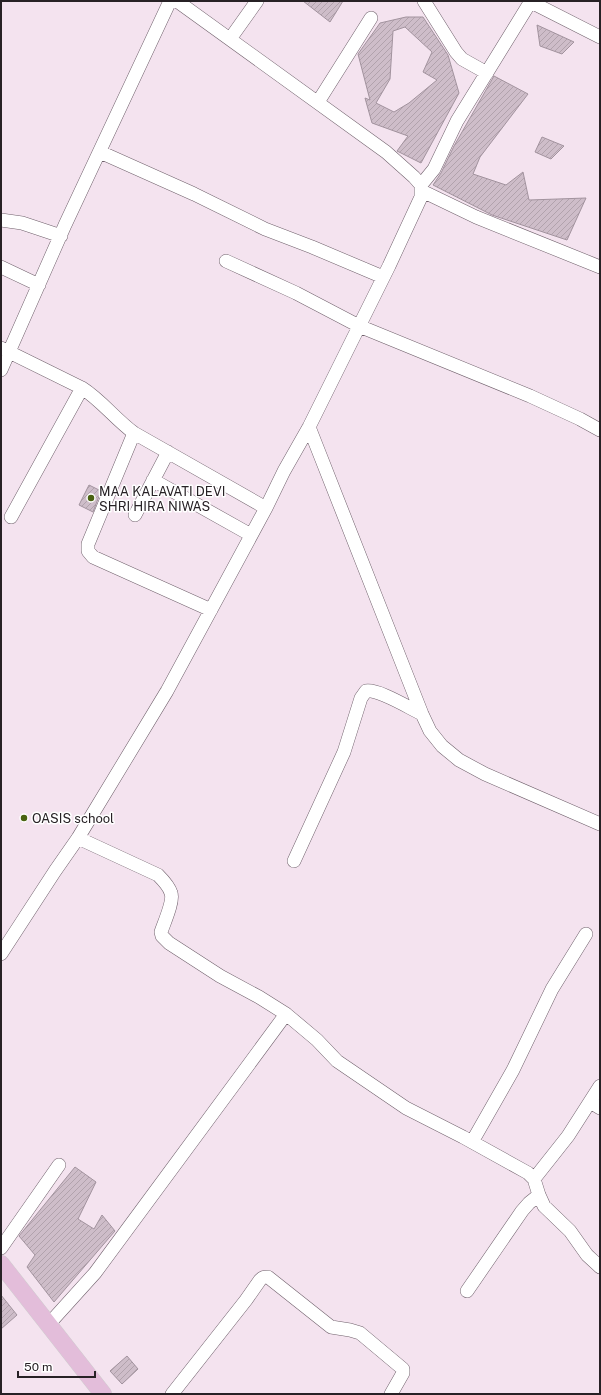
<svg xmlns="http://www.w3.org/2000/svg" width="601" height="1395" font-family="'Public Sans',sans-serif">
	<defs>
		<pattern id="building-hatch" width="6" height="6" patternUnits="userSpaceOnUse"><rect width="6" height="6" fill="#cebdc9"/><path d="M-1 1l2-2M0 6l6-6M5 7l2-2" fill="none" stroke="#b1a2ac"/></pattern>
	</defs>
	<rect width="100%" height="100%" fill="#f4e3ef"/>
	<!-- building -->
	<path fill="url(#building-hatch)" stroke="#a2939e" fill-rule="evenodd" d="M303,1H343L330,22Z
		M406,17H423L448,55L459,93L421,163L397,151L408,136L372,123L365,98L370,100L358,54L380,23ZM405,27L432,52L423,72L437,80L409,103L394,112L376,103L390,79L393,31Z
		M537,25L574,42L562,54L540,46Z
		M494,76L528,94L480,157L473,174L506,185L523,172L529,200L586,198L567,240L492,215L433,185L441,173L454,146Z
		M542,137L564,146L551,159L535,152Z
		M89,485L101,491L93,512L79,505Z
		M75,1167L96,1182L78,1219L94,1229L102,1215L115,1231L54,1302L27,1267L35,1255L19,1236Z
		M1,1295L17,1315L1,1329Z
		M127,1356L138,1369L122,1384L110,1371Z"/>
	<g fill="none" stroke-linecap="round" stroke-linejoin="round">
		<defs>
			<path id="minor" d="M424,1L456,52L462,59L487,73
				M531,2L600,37
				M230,39L257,1
				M318,102L371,18
				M100,152L194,194L265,229L312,247L383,277
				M421,185L434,169L457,121L531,1
				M422,191L476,217L600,267
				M1,220L22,223L61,236
				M226,261L296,293L359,326L530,396L580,419L600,430
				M1,267L39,285
				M1,348L82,388C101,400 115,419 134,433L266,508
				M1,370L65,225L170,1
				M309,427L422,714L430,731L442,746L459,760L485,774L600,824
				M134,433L88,544V551L93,557L211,610
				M153,480L251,535
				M135,515L168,452
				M11,517L82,388
				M78,838L158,875C163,880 169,886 171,893C174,901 164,923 161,932L162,936L169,943L220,976L259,997L286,1014L317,1040L337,1061L406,1108L463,1137L528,1173L534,1179L539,1195L544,1206L570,1231L587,1255L600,1267
				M294,861L344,752L361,698L366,691C379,689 409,708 422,714
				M1,954L55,871L78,838L167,691L266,508L284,471L309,427L389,266L421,197V185L414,177L386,152L177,1
				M590,1102L600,1108
				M472,1142L513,1070L552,989L586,934
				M534,1179L568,1136L600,1086
				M1,1248L59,1165
				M467,1291L522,1211L529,1203L539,1195
				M48,1325L95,1273L286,1014
				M172,1394L246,1300L260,1280C263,1277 264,1277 268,1277L331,1327L350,1330L360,1333L403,1369V1373L391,1394"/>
			<path id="major" d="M1,1264L103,1394"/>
		</defs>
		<!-- minor casing -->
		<use href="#minor" stroke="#70616c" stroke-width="14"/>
		<!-- major casing -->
		<use href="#major" stroke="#cfcecf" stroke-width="18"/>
		<!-- minor -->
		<use href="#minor" stroke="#fff" stroke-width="13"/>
		<!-- major -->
		<use href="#major" stroke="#e3bdda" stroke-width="17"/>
	</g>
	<!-- markers -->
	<g fill="#496211" stroke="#fff" stroke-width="1.5">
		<circle cx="91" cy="498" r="4"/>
		<circle cx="24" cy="818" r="4"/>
	</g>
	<g text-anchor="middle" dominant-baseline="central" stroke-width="3" stroke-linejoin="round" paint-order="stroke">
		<!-- poi labels -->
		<g font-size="13" fill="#272125" stroke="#fff" text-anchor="start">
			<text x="99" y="491">MAA KALAVATI DEVI<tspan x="99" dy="15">SHRI HIRA NIWAS</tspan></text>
			<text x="32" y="818">OASIS school</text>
		</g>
	</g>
	<!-- border -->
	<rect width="601" height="1395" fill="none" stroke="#272125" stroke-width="4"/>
	<!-- scale -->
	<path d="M18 1371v6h77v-6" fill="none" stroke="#272125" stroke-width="2"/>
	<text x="24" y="1371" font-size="12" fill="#272125" stroke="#ffffff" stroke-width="3" paint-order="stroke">50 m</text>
</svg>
